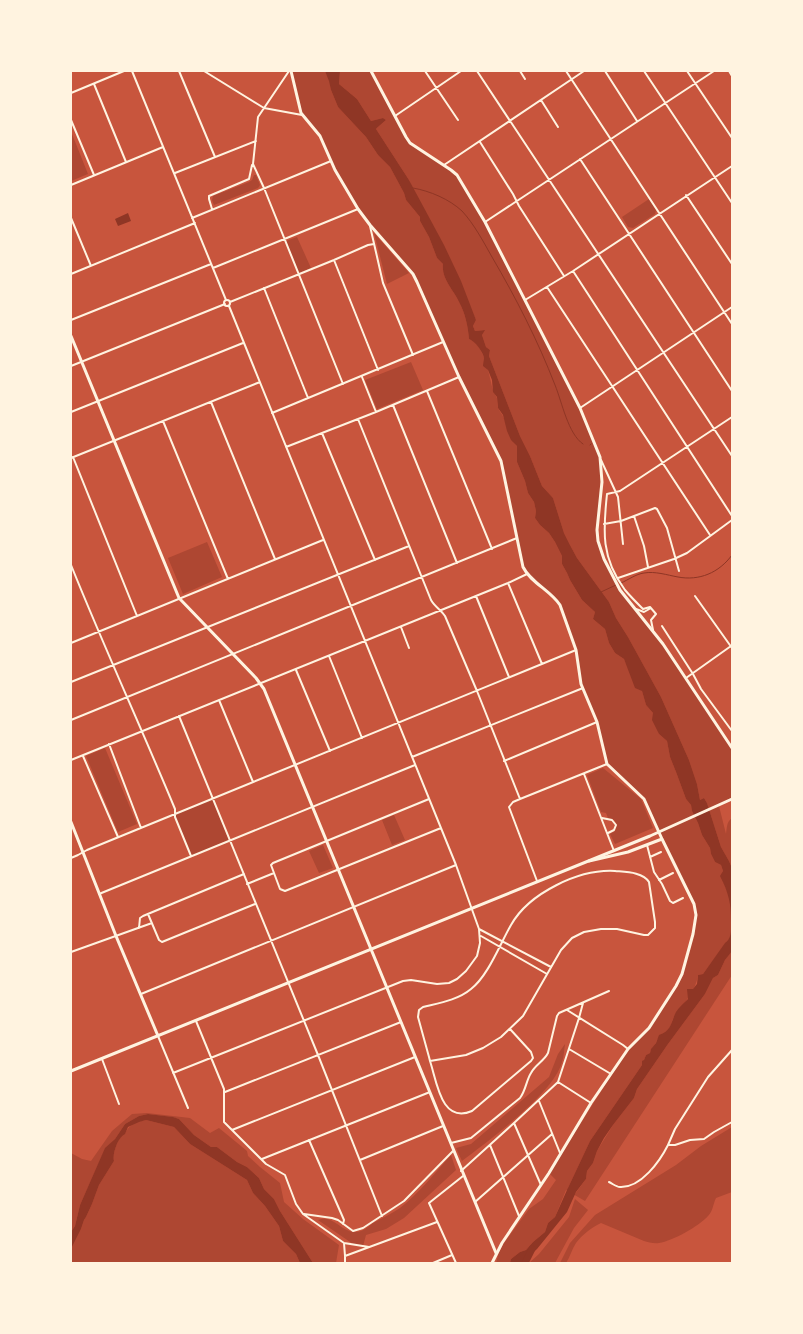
<svg xmlns="http://www.w3.org/2000/svg" width="803" height="1334" font-family="'PT Sans',sans-serif">
	<rect width="100%" height="100%" fill="#c8553d"/>
	<!-- green -->
	<path fill="#ae4732" d="M291,71H325L330,81L331,90L338,107L366,137L378,155L390,167L404,193L406,200L420,217V221L429,237L437,258L443,264C441,279 453,289 459,302C465,313 468,326 469,339C485,345 489,376 493,390C494,393 496,396 497,398C498,402 497,404 498,408C499,410 501,413 503,416C508,427 507,436 517,446V462L525,481L528,493L534,502L536,511L535,518L540,525L549,533L555,542L562,556V564L567,573L570,580L582,600L595,612L593,619L605,629L609,643L615,653L624,659L630,671L642,691L646,705L653,713L659,734L667,741L670,757L676,772L686,799L691,805L692,811L698,823L702,835L710,848L711,854L715,862L721,865L723,871L721,876L729,896L732,908L731,936L703,974L698,975C696,991 684,1003 675,1015C672,1019 672,1023 670,1027C667,1032 661,1036 657,1040C656,1045 651,1047 650,1053L646,1055L642,1065L590,1141L568,1188L575,1194L586,1179L587,1171L593,1163L597,1151L613,1125L634,1098L637,1089L668,1044L705,994L713,978L718,975L725,960L731,951L732,975L585,1201L566,1190L555,1217L548,1223L545,1232L533,1242L526,1250L520,1252L511,1259L510,1263H496L499,1252L504,1243L529,1209L543,1199L556,1180L549,1173L628,1049L645,1032L680,979L693,934L696,911L644,799L608,767L597,722L583,688L576,650L558,602L530,577L523,567L502,464L459,377L415,277L370,225L335,170L322,139L303,115Z
		M340,71H371L410,143L457,175L485,222L580,408L600,457L601,471L597,530L601,551L620,590L663,644L732,748V799L719,806L726,834C727,829 726,822 732,818V868L729,861L721,847L707,803L704,798L700,800L697,784L689,760L661,697L628,637L616,618L609,602L577,558L570,545L564,533L553,498L542,486L530,456L520,436L489,356L490,350L486,347L482,335L484,330L475,331L473,326L476,320L470,307L409,180L376,129L386,120L383,118L371,121L357,99L339,84Z
		M71,134H72L88,174L71,181Z
		M254,175H256L260,185L258,188L214,205L212,200L213,196L249,182L252,180Z
		M649,199L656,210L655,214L633,228L628,227L622,217Z
		M374,233L409,273L387,284Z
		M297,237L311,268L299,273L286,241Z
		M411,362L423,390L377,409L365,380Z
		M207,542L222,577L183,594L168,558Z
		M105,748L137,824L118,832L86,756Z
		M603,768L641,799L653,828L615,844L610,834L615,831L617,825L614,820L608,818L606,813L601,812L587,775Z
		M212,799L229,840L191,856L175,817V814Z
		M394,815L405,840L392,845L382,820Z
		M323,845L333,868L319,873L309,851Z
		M565,1044C564,1050 564,1057 562,1062C554,1093 488,1141 462,1161L456,1148L471,1144L549,1077L558,1054Z
		M147,1113L190,1118L210,1133L219,1128L247,1151L248,1156L260,1167L280,1183L284,1202L303,1219L339,1245L336,1263H313L280,1211L274,1199L264,1189L259,1178L247,1167L237,1162L217,1147H211L194,1135L179,1119L172,1117L148,1114L139,1116L125,1124L115,1139L105,1149L80,1205L75,1226L71,1232V1153L82,1159L91,1161L112,1131L132,1114Z
		M146,1120L174,1127L190,1144L247,1180L253,1193L265,1206L279,1226L283,1241L296,1254L300,1263H71V1249L81,1229L84,1220L86,1217L92,1204L99,1185L114,1161C112,1154 118,1137 125,1133C130,1124 136,1122 146,1120Z
		M732,1127V1192L716,1198C713,1204 713,1211 708,1216C699,1226 673,1241 659,1243C654,1244 648,1242 644,1241L601,1223C592,1227 582,1235 576,1243C572,1249 570,1257 566,1263H560L570,1243L595,1215L676,1165L701,1146Z
		M451,1155L456,1170L404,1218L386,1229L366,1235L363,1246L353,1244L318,1220C333,1214 340,1231 354,1232C361,1233 368,1227 373,1223C382,1218 391,1214 400,1208C419,1193 435,1173 451,1155Z
		M575,1199L588,1210L574,1228L555,1263H529L539,1254L569,1217Z"/>
	<!-- water -->
	<path fill="#8f3625" d="M325,71H340L339,84L357,99L371,121L383,118L386,120L378,127L376,129L409,180L444,245L461,281L476,320L473,326L475,331L485,330L482,335L486,347L490,350L489,356L520,436L530,456L542,486L553,498L564,533L570,545L577,558L609,602L616,618L628,637L661,697L689,760L697,784L700,800L704,798L707,803L721,847L729,861L732,868V951L725,960L718,975L713,978L705,994L668,1044L637,1089L634,1098L613,1125L604,1138L597,1151L593,1163L587,1171L586,1179L576,1192L567,1212L537,1249L529,1256L523,1263H510L511,1259L520,1252L526,1250L533,1242L545,1232L548,1223L555,1217L567,1190L590,1141L642,1065V1061L644,1060L646,1055L650,1053L651,1049L656,1043L659,1035C672,1031 671,1021 676,1012C679,1007 684,1003 688,999L687,989H693L697,984L698,975L703,974L725,943C732,938 731,930 731,922C731,903 729,894 720,876L723,871L721,865L715,862L711,854L710,848L702,835L698,823L692,811L691,805L686,799L676,772L670,757L667,741L659,734L652,720L653,713L646,705L642,691L635,688L624,659L615,653L609,643L605,629L593,619L595,612L582,600L570,580L567,573L562,564V556L555,542L549,533L540,525L535,518L536,511L534,502L528,493L525,481L517,462V446L511,440L507,431L503,415L498,408L497,397L493,392L492,380L488,370L483,366C483,363 484,361 484,358C483,352 475,341 469,339C468,326 465,313 459,302C453,289 441,279 443,264L437,258L429,237L420,221V217L406,200L404,193L390,167L378,155L366,137L338,107L331,90L329,81Z
		M128,213L131,221L118,226L115,219Z
		M148,1114L173,1117L179,1119L194,1135L211,1147H217L237,1162L247,1167L259,1178L264,1189L274,1199L280,1211L313,1263H300L296,1254L283,1241L279,1226L265,1206L253,1193L247,1180L190,1144L174,1127L146,1120L139,1122L128,1127L125,1134C118,1137 112,1154 114,1161L99,1185L92,1204L86,1217L84,1220L81,1229L71,1249V1232L75,1226L80,1205L105,1148L115,1139L125,1124L139,1116Z"/>
	<g fill="none" stroke-linecap="round" stroke-linejoin="round">
		<!-- stream -->
		<path stroke="#8f3625" stroke-width="1" d="M413,188C430,191 449,199 462,211C474,224 483,241 492,257C516,298 538,341 555,385C562,402 568,434 583,444
			M590,445L591,444
			M621,583C628,580 636,574 644,573C655,571 667,575 678,577C699,581 719,573 732,555
			M601,592L616,585"/>
		<!-- river -->
		<path stroke="#8f3625" stroke-width="7" d="M525,1263L532,1249"/>
		<!-- minor -->
		<path stroke="#fff3e0" stroke-width="2" d="M132,71L226,300
			M179,71L215,157
			M204,71L264,108L302,115
			M289,71L258,117L253,164L264,188L343,384
			M425,71L458,120
			M477,71L732,456
			M520,71L525,79
			M566,71L732,324
			M605,71L637,121
			M644,71L732,203
			M687,71L732,138
			M729,71L732,76
			M94,84L126,162
			M71,93L124,71
			M541,100L558,127
			M395,116L461,71
			M71,120L94,175
			M480,142L513,194L519,206L564,276
			M580,159L732,391
			M444,165L584,71
			M175,173L256,141
			M71,185L163,147
			M686,195L732,264
			M212,209L209,199V196L249,179L252,165
			M71,218L91,266
			M192,218L331,161
			M485,222L714,71
			M370,226L383,283L413,355
			M334,260L378,370
			M213,268L358,209
			M573,271L732,516
			M71,274L195,223
			M547,287L710,535
			M264,288L308,398
			M224 303a3 3 0 1 1 6 0a3 3 0 1 1-6 0Z
			M525,300L573,271L732,166
			M230,302L334,260L368,245L374,244
			M71,320L211,264
			M71,366L225,304
			M362,377L376,412
			M427,391L492,549
			M211,402L275,559
			M393,405L457,563
			M580,408L732,307
			M71,412L243,343
			M272,413L443,342
			M358,419L431,600C435,607 441,610 445,616L477,691L520,799L513,802L509,807L537,881
			M163,421L228,579
			M322,433L375,560
			M286,447L376,412L459,377
			M73,457L137,616
			M71,458L260,382
			M601,460L618,497L623,544
			M634,516L644,546L648,567
			M604,524L621,521L655,508L657,509L667,528L679,571
			M71,565C104,647 141,727 175,809V817L191,856
			M618,578L674,559L687,553L732,520
			M508,583L542,664
			M476,596L509,677
			M695,596L732,648
			M636,609L644,612L651,608
			M662,626L693,674L701,689L732,731
			M401,627L409,648
			M653,630L651,620L656,614L650,607L643,609L642,608C636,602 630,596 625,590C601,558 603,531 607,494L620,491L732,417
			M71,643L323,540
			M329,656L362,738
			M296,670L330,751
			M686,678L731,646
			M71,682L409,546
			M219,700L253,782
			M179,716L318,1055L382,1216
			M71,720L517,538
			M109,744L141,828
			M83,756L118,837
			M412,757L583,688
			M71,760L508,583L527,574
			M504,761L597,722
			M584,774L614,851
			M520,799L607,764
			M602,818L612,820L616,825L614,830L608,833
			M647,845L654,872L662,884L670,901L673,903L683,898
			M650,857L661,852
			M71,858L78,855L87,850L576,650
			M274,873L280,889L285,891L441,828
			M659,880L673,873
			M247,884L274,873L271,865L273,863L429,799
			M99,894L415,765
			M148,914L159,940L162,942L255,904
			M139,928L140,918L143,916L244,874
			M479,929L551,967
			M481,936L547,974
			M71,952L152,923
			M141,994L456,865
			M567,1010L623,1045L628,1049
			M196,1021L224,1089V1122L266,1164L285,1175L296,1204L303,1214L344,1243L369,1247
			M158,1036L188,1108
			M569,1049L611,1074
			M102,1059L119,1104
			M430,1061L466,1055L483,1048L501,1037L523,1016L561,950L572,938L584,932L601,929H617L644,935H648L655,928V922L649,882C643,872 626,872 615,871C579,869 529,893 511,925C500,944 488,976 471,989C458,1000 439,1003 423,1007L419,1010L418,1017L429,1057L430,1061C437,1082 441,1124 472,1111L531,1061L533,1058L531,1052L510,1029
			M173,1073L403,981L411,980L437,984L449,983L457,979L466,971L477,956L480,943L479,929L456,865L229,306
			M558,1082L591,1103
			M225,1092L401,1022
			M539,1101L560,1153
			M514,1123L541,1185
			M232,1130L415,1057
			M309,1140L344,1220L343,1224
			M451,1143L471,1138L520,1098C526,1090 526,1081 531,1073C535,1065 544,1061 548,1053L557,1016L559,1013L609,991
			M490,1145L519,1216
			M668,1145L675,1129L708,1077L732,1050
			M262,1159L430,1092
			M360,1160L443,1126
			M461,1171L514,1123L558,1082L579,1018L583,1003
			M609,1182C613,1184 616,1187 620,1187C641,1188 660,1161 668,1145H675L690,1140L704,1139L714,1132L732,1122
			M475,1202L552,1134
			M304,1214L332,1218L338,1220L353,1231L363,1228L404,1201L453,1151
			M344,1243L345,1256V1263
			M345,1256L437,1222
			M433,1263L452,1255
			M456,1263L429,1203L463,1176"/>
		<!-- secondary -->
		<path stroke="#fff3e0" stroke-width="3" d="M71,336L179,598L256,678L264,689L496,1253
			M71,822L116,936L158,1036
			M71,1071L650,836L732,799"/>
		<!-- primary -->
		<path stroke="#fff3e0" stroke-width="3" d="M291,71L301,113L320,136L335,170L358,209L370,225L413,274L417,282L459,377L501,461L523,567C531,583 550,590 560,605L576,650L581,684L597,722L607,764L644,799L662,839L694,904L696,915L693,934L682,974L676,986L649,1028L628,1049L591,1103L549,1173L502,1243L492,1263
			M371,71L406,137L410,143L451,170L457,175L485,222L580,408L600,457L602,482L597,530L598,541L604,559L620,590L663,644L732,748
			M589,861L628,852L662,839"/>
	</g>
	<!-- border -->
	<rect width="803" height="1334" fill="none" stroke="#fff3e0" stroke-width="144"/>
</svg>
